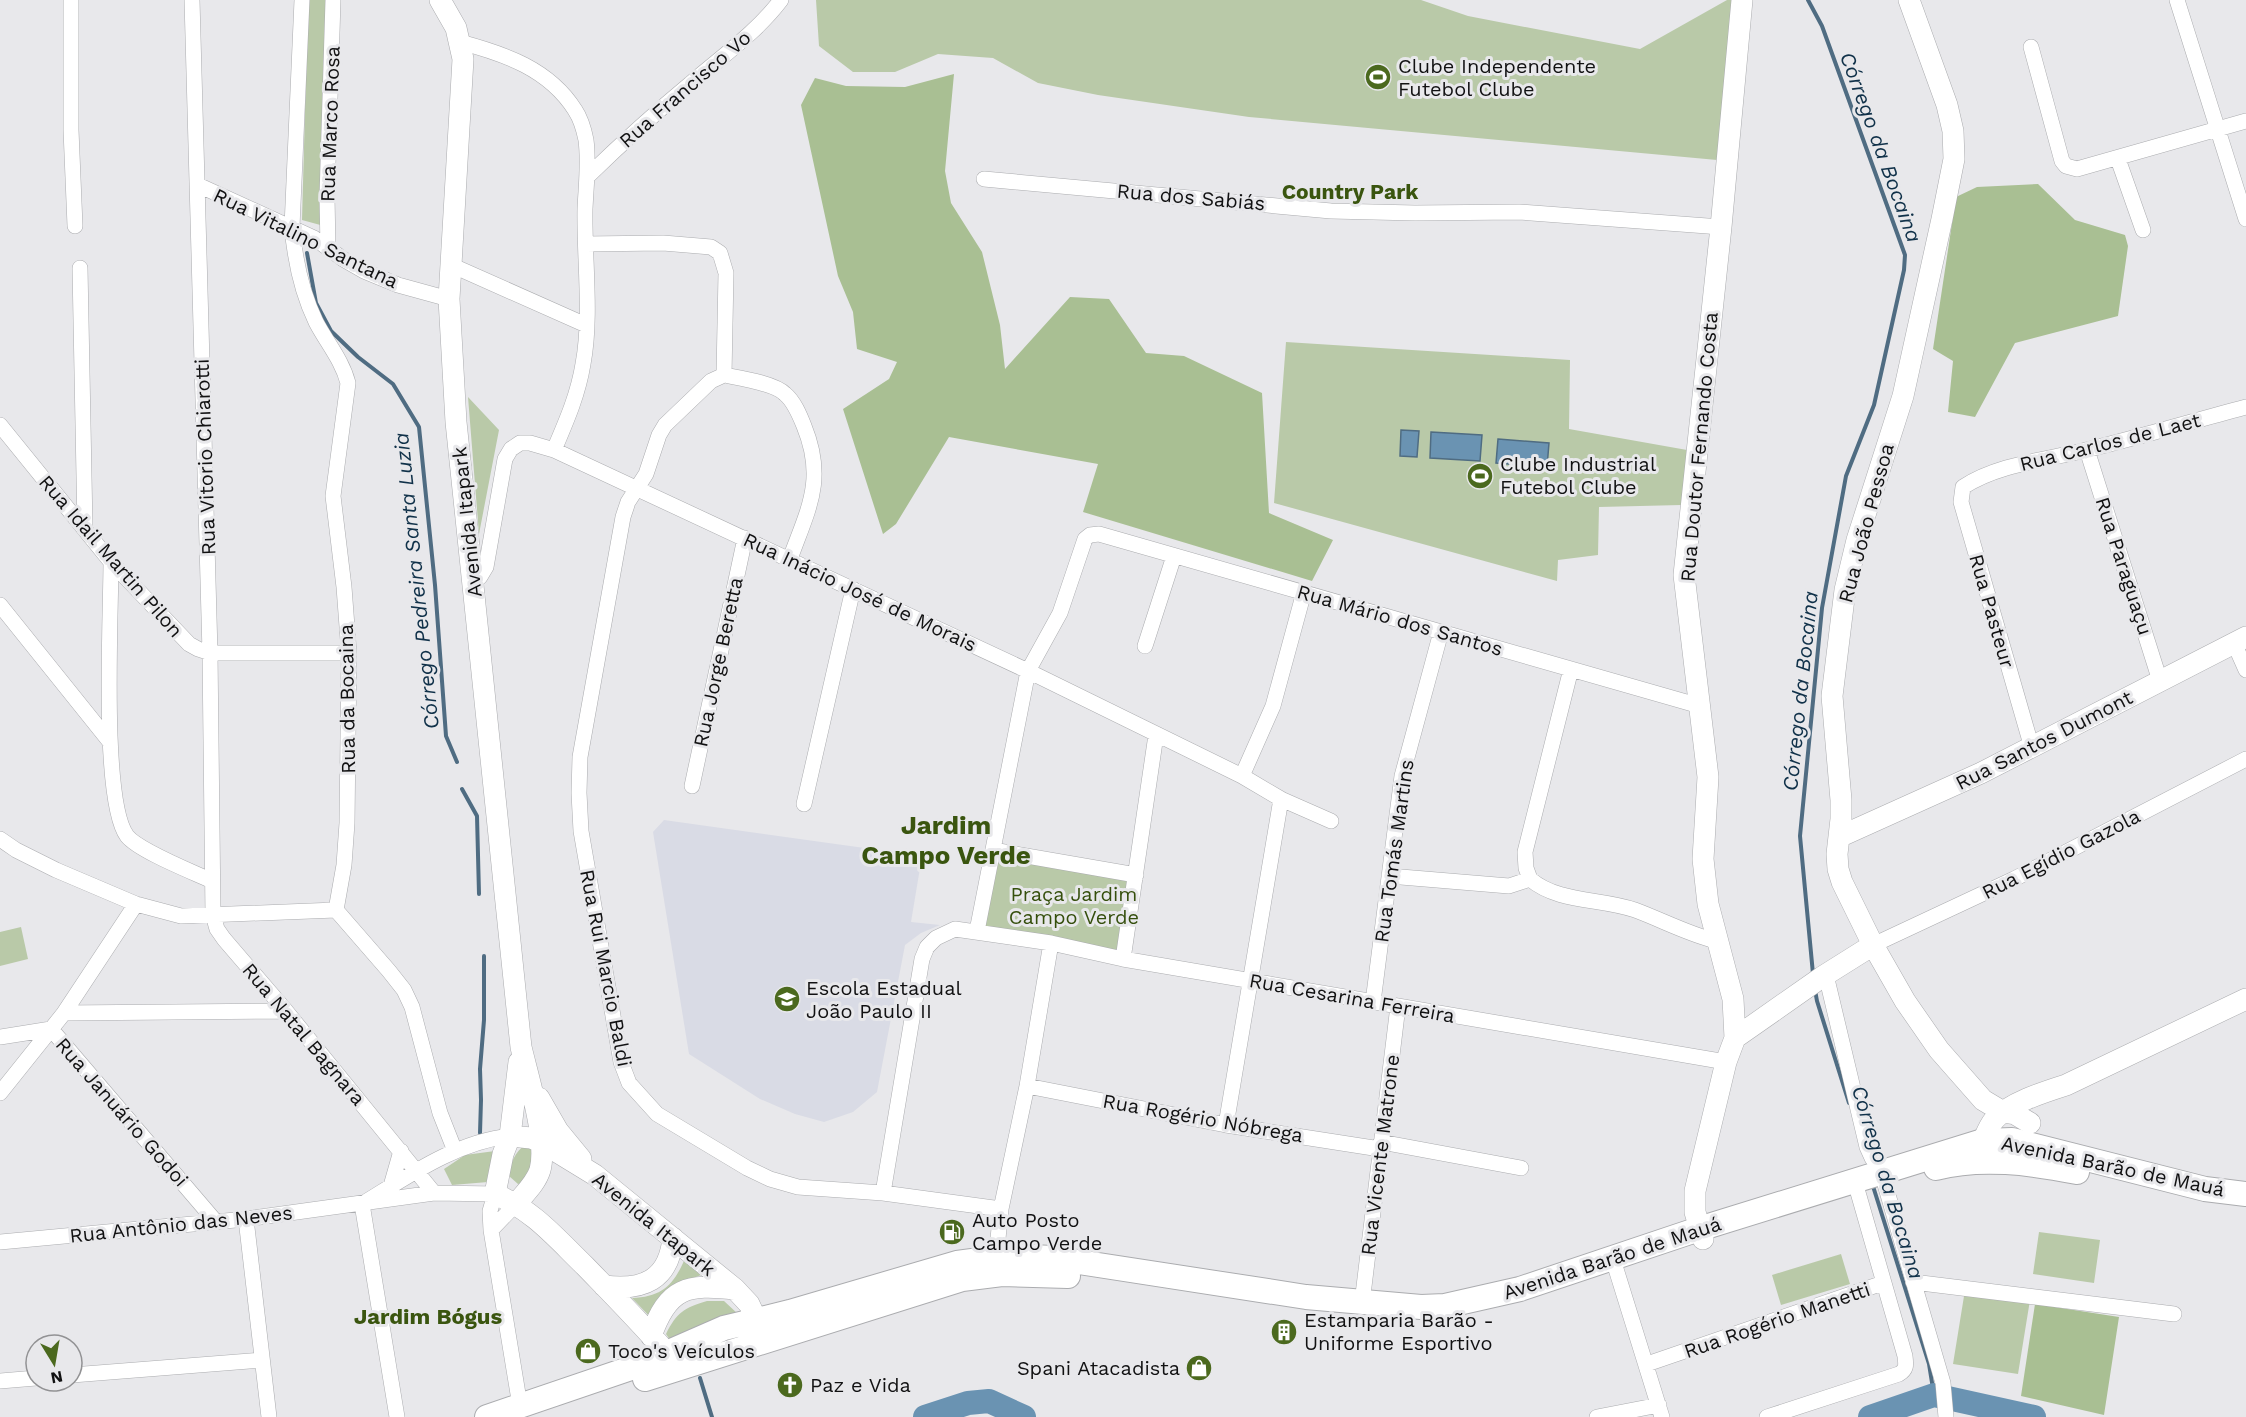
<svg xmlns="http://www.w3.org/2000/svg" width="2246" height="1417" font-family="'Work Sans',sans-serif">
	<rect width="100%" height="100%" fill="#e8e8eb"/>
	<!-- built -->
	<path fill="#d9dbe5" d="M664,820L922,856L911,922L940,925L921,933L905,945L877,1092L853,1112L824,1122L795,1114L760,1099L689,1054L653,832Z"/>
	<!-- green -->
	<path fill="#b9c9a8" d="M308,0H326L324,226L302,220Z
		M816,0H1421L1468,16L1640,49L1727,0H1738L1717,160L1249,117L1098,95L1038,83L993,58L938,54L895,72H853L819,46Z
		M1286,342L1570,360L1569,429L1687,450L1681,505L1599,507L1598,555L1558,560L1557,581L1274,503Z
		M468,397L499,430L479,534Z
		M996,853L1133,877L1120,954L982,927Z
		M21,927L28,959L0,966V932Z
		M526,1144L532,1145L530,1180L518,1184L509,1176C510,1163 515,1152 526,1144Z
		M495,1151L488,1182L452,1185L444,1169L465,1155Z
		M2039,1232L2100,1240L2094,1283L2033,1274Z
		M687,1254L708,1273C674,1283 671,1291 652,1319L632,1298C664,1297 675,1283 687,1254Z
		M1841,1254L1850,1284L1781,1305L1772,1275Z
		M1965,1290L2030,1300L2018,1374L1953,1364Z
		M707,1301H724L738,1314L672,1343L666,1334C677,1312 684,1308 707,1301Z"/>
	<!-- forest -->
	<path fill="#a9bf93" d="M954,74L945,171L951,203L982,252L1000,325L1005,369L1070,297L1109,299L1146,353L1184,356L1262,393L1269,513L1333,540L1312,581L1083,512L1098,464L949,437L896,524L883,534L843,409L889,379L897,362L857,349L853,312L838,276L801,105L815,78L846,86L905,87Z
		M2038,184L2075,220L2125,235L2128,246L2118,316L2015,343L1975,417L1948,412L1953,361L1933,349L1956,197L1977,187Z
		M2035,1304L2119,1317L2104,1415L2021,1396Z"/>
	<!-- water -->
	<path fill="#6a93b2" stroke="#4f6c82" stroke-width="1.5" d="M1401,430L1419,431L1417,457L1400,456Z
		M1431,432L1482,435L1480,461L1430,458Z
		M1498,439L1549,443L1547,467L1496,463Z"/>
	<g fill="none" stroke-linecap="round" stroke-linejoin="round">
		<!-- stream -->
		<path stroke="#4f6c82" stroke-width="4" d="M1808,0L1822,26L1905,255L1904,270L1874,405L1846,476L1822,608L1800,836L1813,974
			M307,253L316,303L331,331L358,357L393,384L419,427L435,585L446,736L457,762
			M462,789L477,816L479,894
			M1815,990L1817,1001L1849,1103
			M480,1133L481,1100L480,1069L484,1020V956
			M1872,1183L1929,1364L1934,1395
			M700,1378L712,1417"/>
		<!-- river -->
		<path stroke="#6a93b2" stroke-width="24" d="M925,1417L968,1403L989,1401L1024,1417
			M1870,1417L1934,1395L2034,1417"/>
		<defs>
			<path id="street" d="M71,0V130L75,226
				M192,0L210,653L213,915L217,929L224,939L286,1011L434,1193
				M302,0L292,227C295,261 301,291 316,322C327,343 342,360 348,383L333,496L344,587L349,653L347,823L344,865L336,910
				M2177,0L2246,219
				M460,42C505,54 549,69 575,110C581,119 584,130 586,140C589,163 586,186 585,209C584,258 592,316 583,364C578,395 566,422 554,450
				M2031,47L2062,161L2066,166L2077,169L2246,121
				M2118,159L2143,230
				M588,176C621,144 655,113 690,84C721,57 756,33 781,0
				M984,179L1331,211L1415,213L1519,212L1721,227
				M198,185L314,238L343,259L364,271L398,285L449,299
				M586,244L663,243L711,247L720,253L726,273L724,375C739,378 774,383 785,394C794,401 800,416 804,426C826,480 808,509 790,559
				M328,248L327,197L333,0
				M451,265L586,325
				M80,268L85,528
				M724,375L711,381L665,425L659,435L646,474L628,502L623,517L580,757L579,793L581,831L621,1062L629,1083L657,1114L747,1168L770,1179L798,1187L883,1193L1001,1209
				M0,425L111,562L189,644L198,649L210,653H349
				M2087,450L2160,681
				M111,562C111,614 101,801 127,836C139,851 193,872 212,881
				M474,580L480,577L486,567L505,459L511,449L520,443H530L554,450L1028,671L1242,776L1281,799L1331,821
				M0,605L110,742
				M2234,643L2246,670
				M1145,646L1174,556
				M2032,748L1961,502L1963,487C1998,464 2046,460 2086,450C2140,437 2193,421 2246,407
				M1242,776L1273,706L1304,592
				M692,786L745,538
				M804,804L853,589
				M0,839L16,850L56,870L136,904L181,916L336,910
				M993,850L1136,875
				M1389,876L1509,886L1530,879
				M1530,879L1526,868L1525,852L1571,669
				M1530,879C1558,903 1601,898 1635,910C1662,920 1688,934 1716,941
				M336,910L389,971L404,990L412,1007L440,1113L455,1151
				M977,931L1028,671L1060,613L1085,539L1090,535L1099,534L1700,706
				M1873,945L2014,879L2246,759
				M1123,959L1156,735
				M1826,975L1867,1147L1872,1158L1883,1173
				M1373,1002L1402,776L1441,632
				M64,1013L286,1011
				M0,1037L51,1029L216,1222
				M1027,1086L1226,1125L1380,1149
				M0,1093L64,1013L136,904
				M1226,1125L1281,799
				M1381,1142L1521,1168
				M1884,1181L1943,1383L1946,1417
				M391,1186L401,1151
				M883,1193L922,959L927,947L936,938L955,929L1051,943L1123,959L1726,1062
				M367,1201C411,1174 457,1142 510,1136
				M362,1204L397,1417
				M246,1219L269,1417
				M491,1230L516,1204
				M0,1242L246,1219L434,1193L495,1194L490,1211L491,1230L520,1406
				M996,1258L1001,1209L1027,1086L1051,943
				M1616,1269L1662,1417
				M1913,1282L2174,1314
				M1362,1303L1398,1006
				M1647,1364L1883,1283
				M72,1375L262,1360
				M0,1381L36,1378
				M1597,1417L1659,1405
				M1767,1417L1899,1374C1907,1369 1906,1365 1905,1356L1857,1189"/>
			<path id="secondary" d="M440,0L456,28L463,59L449,299L456,422L521,1047C528,1077 548,1141 540,1170C536,1183 525,1193 516,1204
				M1909,0L1947,105L1953,131L1954,159L1942,219L1903,396L1857,540L1845,590L1832,696L1841,800V819L1837,854L1838,869L1842,882L1873,945L1905,1001L1939,1050L1983,1100L2003,1112L2015,1114L2030,1123
				M1839,837L1981,773L2246,637
				M1735,1038L1822,977L1873,945
				M519,1062L510,1136L503,1154L495,1194C534,1211 555,1237 585,1266C616,1298 648,1330 677,1365
				M539,1098L558,1131L581,1159
				M510,1136L531,1138L541,1142L595,1175L735,1289L749,1304L756,1319
				M1983,1141C1986,1134 1989,1126 1994,1120C2009,1103 2044,1092 2066,1085L2246,999
				M1703,1239L1695,1212V1191L1726,1062L1735,1038L1733,999L1708,904L1703,859L1708,777L1684,575L1721,227L1742,0
				M604,1286C643,1291 669,1280 673,1238
				M651,1336C668,1287 687,1284 735,1289"/>
			<path id="primary" d="M1936,1168C1981,1156 2031,1163 2077,1172
				M645,1379L962,1279L1002,1274L1068,1276
				M487,1417L637,1366L724,1328L790,1312L957,1263L1010,1256L1053,1258L1306,1297L1421,1307L1445,1306L1520,1289L1699,1229L1983,1141L2012,1140L2205,1189L2246,1194"/>
		</defs>
		<!-- street casing -->
		<use href="#street" stroke="#abacaf" stroke-width="16"/>
		<!-- secondary casing -->
		<use href="#secondary" stroke="#abacaf" stroke-width="22"/>
		<!-- primary casing -->
		<use href="#primary" stroke="#abacaf" stroke-width="26"/>
		<!-- street -->
		<use href="#street" stroke="#fff" stroke-width="15"/>
		<!-- secondary -->
		<use href="#secondary" stroke="#fff" stroke-width="21"/>
		<!-- primary -->
		<use href="#primary" stroke="#fff" stroke-width="24"/>
	</g>
	<!-- icons -->
	<defs>
		<symbol id="stadium-disc" viewBox="-11 -11 22 22"><circle r="9.5" fill="#4b691e" stroke="#e8e8eb"/><path d="M0-5a6.5 5 0 1 0 0 10a6.5 5 0 1 0 0-10ZM-3.5-1.8h7v3.6h-7Z" fill="#fff"/></symbol>
		<symbol id="school-disc" viewBox="-11 -11 22 22"><circle r="9.5" fill="#4b691e" stroke="#e8e8eb"/><path d="M0-5L7-2L0 1L-7-2ZM-4 1L0 2.5L4 1V4Q0 6-4 4Z" fill="#fff"/></symbol>
		<symbol id="fuel-disc" viewBox="-11 -11 22 22"><circle r="9.5" fill="#4b691e" stroke="#e8e8eb"/><path d="M-5.5-6h7V0h2V4h1.3V-2.5L3-4.5l.8-.8L6-3V5H2.5V1h-1V6h-7ZM-4.2-4.7v3.2H.2V-4.7Z" fill="#fff"/></symbol>
		<symbol id="building-disc" viewBox="-11 -11 22 22"><circle r="9.5" fill="#4b691e" stroke="#e8e8eb"/><path d="M-4-6H4V6H1V3H-1V6H-4ZM-2.5-4.3h1.7v1.8h-1.7ZM.8-4.3h1.7v1.8H.8ZM-2.5-1h1.7V.8h-1.7ZM.8-1h1.7V.8H.8Z" fill="#fff"/></symbol>
		<symbol id="shop-disc" viewBox="-11 -11 22 22"><circle r="9.5" fill="#4b691e" stroke="#e8e8eb"/><path d="M-5-2.5h2.3a2.7 3.5 0 0 1 5.4 0H5L5.5 6h-11ZM-1.5-2.5h3a1.5 2.3 0 0 0-3 0Z" fill="#fff"/></symbol>
		<symbol id="church-disc" viewBox="-11 -11 22 22"><circle r="9.5" fill="#4b691e" stroke="#e8e8eb"/><path d="M-1.2-6h2.4v3.5h3.3v2.4h-3.3V6h-2.4V-.1h-3.3v-2.4h3.3Z" fill="#fff"/></symbol>
	</defs>
	<g fill-rule="evenodd">
		<use href="#stadium-disc" x="1363" y="62" width="30" height="30"/>
		<use href="#stadium-disc" x="1465" y="461" width="30" height="30"/>
		<use href="#school-disc" x="772" y="984" width="30" height="30"/>
		<use href="#fuel-disc" x="937" y="1217" width="30" height="30"/>
		<use href="#building-disc" x="1269" y="1317" width="30" height="30"/>
		<use href="#shop-disc" x="573" y="1336" width="30" height="30"/>
		<use href="#shop-disc" x="1184" y="1353" width="30" height="30"/>
		<use href="#church-disc" x="775" y="1370" width="30" height="30"/>
	</g>
	<g text-anchor="middle" dominant-baseline="central" stroke-width="6" stroke-linejoin="round" paint-order="stroke">
		<!-- poi labels -->
		<g font-size="20" fill="#111112" stroke="#e8e8eb" text-anchor="start">
			<text x="1398" y="66">Clube Independente<tspan x="1398" dy="23">Futebol Clube</tspan></text>
			<text x="1500" y="464">Clube Industrial<tspan x="1500" dy="23">Futebol Clube</tspan></text>
			<text x="806" y="988">Escola Estadual<tspan x="806" dy="23">João Paulo II</tspan></text>
			<text x="972" y="1220">Auto Posto<tspan x="972" dy="23">Campo Verde</tspan></text>
			<text x="1304" y="1320">Estamparia Barão -<tspan x="1304" dy="23">Uniforme Esportivo</tspan></text>
			<text x="608" y="1351">Toco's Veículos</text>
			<text x="1180" y="1368" text-anchor="end">Spani Atacadista</text>
			<text x="810" y="1385">Paz e Vida</text>
		</g>
		<!-- street labels -->
		<g font-size="20" fill="#111112" stroke="#e8e8eb">
			<text transform="translate(685 89) rotate(-41)">Rua Francisco Vo</text>
			<text transform="translate(330 124) rotate(-88)">Rua Marco Rosa</text>
			<text transform="translate(1191 197) rotate(5)">Rua dos Sabiás</text>
			<text transform="translate(306 238) rotate(26)">Rua Vitalino Santana</text>
			<text transform="translate(2110 442) rotate(-14)">Rua Carlos de Laet</text>
			<text transform="translate(1699 447) rotate(-85)">Rua Doutor Fernando Costa</text>
			<text transform="translate(205 457) rotate(-92)">Rua Vitorio Chiarotti</text>
			<text transform="translate(467 522) rotate(-96)">Avenida Itapark</text>
			<text transform="translate(1866 523) rotate(-75)">Rua João Pessoa</text>
			<text transform="translate(111 556) rotate(49)">Rua Idail Martin Pilon</text>
			<text transform="translate(2124 566) rotate(72)">Rua Paraguaçu</text>
			<text transform="translate(860 592) rotate(25)">Rua Inácio José de Morais</text>
			<text transform="translate(1992 611) rotate(74)">Rua Pasteur</text>
			<text transform="translate(1400 620) rotate(16)">Rua Mário dos Santos</text>
			<text transform="translate(718 662) rotate(-78)">Rua Jorge Beretta</text>
			<text transform="translate(347 699) rotate(-91)">Rua da Bocaina</text>
			<text transform="translate(2044 740) rotate(-27)">Rua Santos Dumont</text>
			<text transform="translate(1394 851) rotate(-82)">Rua Tomás Martins</text>
			<text transform="translate(2061 854) rotate(-27)">Rua Egídio Gazola</text>
			<text transform="translate(606 968) rotate(79)">Rua Rui Marcio Baldi</text>
			<text transform="translate(1352 998) rotate(10)">Rua Cesarina Ferreira</text>
			<text transform="translate(304 1034) rotate(50)">Rua Natal Bagnara</text>
			<text transform="translate(122 1112) rotate(49)">Rua Januário Godoi</text>
			<text transform="translate(1203 1118) rotate(10)">Rua Rogério Nóbrega</text>
			<text transform="translate(1380 1155) rotate(-83)">Rua Vicente Matrone</text>
			<text transform="translate(2113 1166) rotate(12)">Avenida Barão de Mauá</text>
			<text transform="translate(181 1224) rotate(-6)">Rua Antônio das Neves</text>
			<text transform="translate(654 1224) rotate(39)">Avenida Itapark</text>
			<text transform="translate(1612 1258) rotate(-18)">Avenida Barão de Mauá</text>
			<text transform="translate(1777 1320) rotate(-19)">Rua Rogério Manetti</text>
		</g>
		<!-- park labels -->
		<g font-size="20" fill="#354f0c" stroke="#e8e8eb">
			<text x="1074" y="894">Praça Jardim<tspan x="1074" dy="23">Campo Verde</tspan></text>
		</g>
		<!-- water labels -->
		<g font-size="21" font-style="italic" fill="#103149" stroke="#e8e8eb">
			<text transform="translate(1881 147) rotate(70)">Córrego da Bocaina</text>
			<text transform="translate(416 581) rotate(-96)">Córrego Pedreira Santa Luzia</text>
			<text transform="translate(1800 691) rotate(-84)">Córrego da Bocaina</text>
			<text transform="translate(1888 1182) rotate(73)">Córrego da Bocaina</text>
		</g>
		<!-- neighbourhood labels -->
		<g font-size="21" font-weight="bold" fill="#3a550f" stroke="#e8e8eb">
			<text x="1350" y="191">Country Park</text>
		</g>
		<!-- quarter labels -->
		<g font-size="22" font-weight="bold" fill="#3a550f" stroke="#e8e8eb">
			<text x="428" y="1316">Jardim Bógus</text>
		</g>
		<!-- district labels -->
		<g font-size="26" font-weight="bold" fill="#3a550f" stroke="#e8e8eb">
			<text x="946" y="825">Jardim<tspan x="946" dy="30">Campo Verde</tspan></text>
		</g>
	</g>
	<!-- north arrow -->
	<g transform="translate(54 1363) rotate(169)"><circle r="28" fill="#e8e8eb" stroke="#929294" stroke-width="1.5"/>
	<path d="M0-4.5L10 22L0 15L-10 22Z" fill="#4b691e"/>
	<text y="-9" font-size="16" font-weight="bold" text-anchor="middle" fill="#111112">N</text>
	</g>
</svg>
